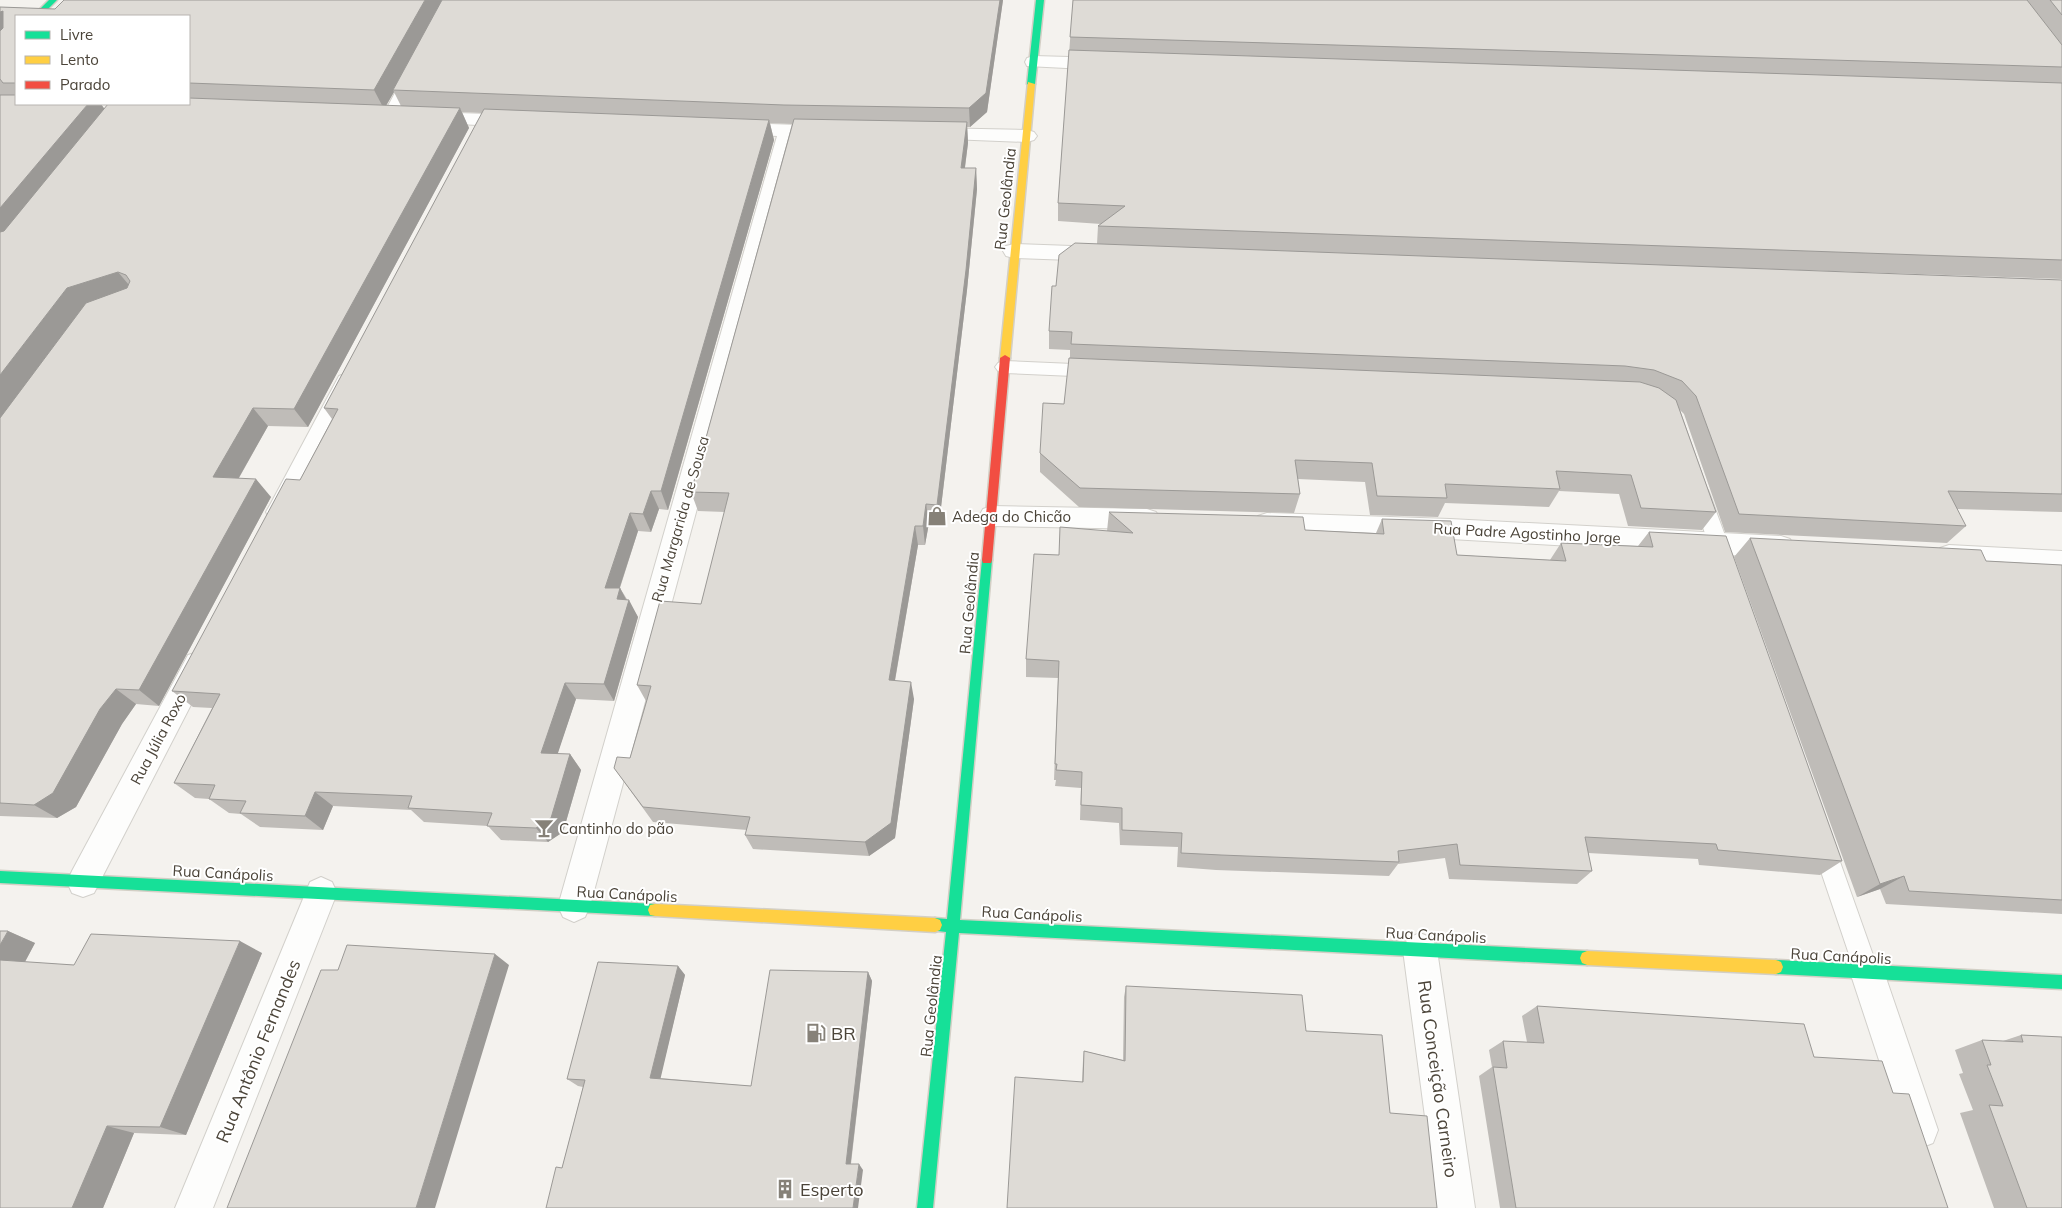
<svg xmlns="http://www.w3.org/2000/svg" width="2062" height="1208" font-family="Mulish,sans-serif">
	<rect width="100%" height="100%" fill="#f4f2ee"/>
	<g fill="none" stroke-linecap="round" stroke-linejoin="round">
		<defs>
			<path id="lane" d="M411,72L418,76L396,117L394,120H384L382,117L404,76Z
				M1004,361L1096,365L1102,367L1105,371L1102,375L1096,377L1004,373L998,371L995,367L998,363Z
				M1701,488L1708,490L1710,495L1733,557L1730,563L1723,565L1716,563L1713,557L1692,495L1694,490Z
				M1822,831L1830,834L1833,842L1879,972L1876,981L1867,984L1858,981L1855,972L1811,842L1814,834Z"/>
			<path id="street" d="M1034,56L1105,58L1112,60L1114,64L1112,68L1105,70L1027,66L1025,62L1027,58Z
				M428,112L515,115L522,117L525,121L522,125L515,127L421,122L418,118L421,114Z
				M736,123L828,126L835,128L838,132L835,136L828,138L797,137L590,906L585,917L574,922L563,917L558,906L777,136L729,133L726,129L729,125Z
				M931,128L1027,130L1034,132L1037,136L1034,140L1027,142L924,138L921,134L924,130Z
				M1014,244L1099,247L1107,249L1110,254L1107,259L1099,261L1014,258L1006,256L1003,251L1006,246Z
				M347,373L355,376L359,382L288,519L279,522L270,519L266,512L270,505L339,376Z
				M992,506L1147,509L1156,512L1160,519L1156,526L1147,529L992,526L983,523L979,516L983,509Z
				M1267,513L1450,519L1781,536L1790,539L1794,547L1790,555L1781,558L1450,539L1267,533L1258,530L1254,523L1258,516Z
				M1949,545L2062,551V573L1949,567L1940,564L1936,556L1940,548Z
				M198,652L208,655L212,664L94,893L83,897L72,893L67,882L72,871L188,655Z
				M321,877L332,882L337,893L213,1208H175L310,882Z
				M1420,933L1432,938L1437,950L1475,1208H1437L1403,950L1408,938Z
				M1867,955L1879,960L1884,972L1938,1130L1933,1143L1920,1148L1907,1143L1902,1130L1850,972L1855,960Z"/>
			<path id="fast" d="M49,0H57L41,16H33Z
				M1036,0H1044L1035,84L1031,86L1027,84Z
				M987,556L991,557L992,560L960,920L1587,951L1592,953L1594,958L1592,963L1587,965L959,933L933,1208H917L946,932L930,930L928,925L930,920L935,918L947,919L982,560L983,557Z
				M0,871L655,904L660,905L662,910L660,915L655,916L0,883Z
				M1776,960L2062,975V989L1776,974L1771,972L1769,967L1771,962Z"/>
			<path id="slow" d="M1028,82L1035,84L1010,358L1005,361L1000,358Z
				M655,904L935,918L940,920L942,925L940,930L935,932L655,916L650,915L648,910L650,905Z
				M1587,951L1776,960L1781,962L1783,967L1781,972L1776,974L1587,965L1582,963L1580,958L1582,953Z"/>
			<path id="jam" d="M1005,355L1010,358L992,560L991,563H983L982,560L1000,358Z"/>
		</defs>
		<!-- lane casing -->
		<use href="#lane" stroke="#d2d0cb" stroke-width="2"/>
		<!-- street casing -->
		<use href="#street" stroke="#d2d0cb" stroke-width="2"/>
		<!-- fast casing -->
		<use href="#fast" stroke="#d3cfc5" stroke-width="3"/>
		<!-- slow casing -->
		<use href="#slow" stroke="#d3cfc5" stroke-width="3"/>
		<!-- jam casing -->
		<use href="#jam" stroke="#d3cfc5" stroke-width="3"/>
		<!-- lane -->
		<use href="#lane" fill="#fdfdfc" fill-rule="evenodd"/>
		<!-- street -->
		<use href="#street" fill="#fdfdfc" fill-rule="evenodd"/>
		<!-- fast -->
		<use href="#fast" fill="#16e098" fill-rule="evenodd"/>
		<!-- slow -->
		<use href="#slow" fill="#ffcf43" fill-rule="evenodd"/>
		<!-- jam -->
		<use href="#jam" fill="#f24e42" fill-rule="evenodd"/>
	</g>
	<!-- wall -->
	<path fill="#bfbcb8" fill-rule="evenodd" d="M1003,0L987,112L970,127H967L968,143L965,168H976L977,189L967,290L939,524L929,523L925,545H918L895,681L914,699L895,838L869,856L753,849L745,835L747,830L653,822L614,768L630,758L646,701L637,685L701,604L725,512L698,511L691,492L792,124L770,123L774,140L668,510L659,509L651,532L638,531L620,588L638,617L614,701L576,699L557,754H570L581,770L563,832L548,842L501,840L488,826L424,822L411,810L333,806L323,830L260,827L241,814L229,813L209,799L195,798L174,783L212,708L193,707L172,691L300,480L332,419L324,408L482,113L462,112L469,128L308,427L268,426L239,478L271,497L159,706L136,704L122,724L76,807L57,818L0,816V7L55,9ZM16,16H189V104L104,108L16,104ZM394,92L401,106H386Z
		M1073,0H2062V279L1659,265L2062,280V512L1957,509L1966,526L1947,543L1725,532L1684,414L1680,410L1716,512L1702,530L1628,526L1619,494L1559,491L1549,507L1445,503L1438,517L1370,515L1365,482L1298,479L1300,494L1294,513L1079,507L1040,472V453L1064,404L1070,358V350L1049,349V331L1056,286L1097,244L1098,226L1101,224L1058,221V203Z
		M1109,512L1305,530L1376,533L1382,519L1457,555L1550,560L1561,543L1638,546L1649,532L1842,861L1820,875L1699,865L1698,859L1588,853L1592,871L1577,884L1449,879L1445,858L1398,864L1389,876L1216,870L1177,867L1178,847L1120,845L1119,823L1080,820L1081,788L1055,786L1056,780H1054L1058,678L1026,677V659L1059,555L1107,531Z
		M1750,538L1986,561L2062,565V914L1886,904L1880,889L1857,897L1734,557Z
		M8,931L35,943L25,962L74,965L262,953L186,1135L134,1133L103,1208H0Z
		M678,966L685,975L660,1078L751,1086L868,972L872,981L851,1164L863,1170L562,1168L583,1087L578,1086L567,1079Z
		M1126,986L1306,1031L1390,1113L1437,1208L1082,1082L1083,1060L1084,1051L1123,1060L1124,997Z
		M1537,1006L1814,1057L1893,1093L1948,1208H1500L1479,1076L1492,1067L1489,1050L1503,1041L1527,1042L1522,1016Z
		M2021,1035L2062,1037V1208H1994L1960,1113L1973,1110L1959,1074L1963,1073L1955,1050L1982,1040L2003,1041Z"/>
	<!-- shaded-wall -->
	<path fill="#9b9996" d="M425,0H444L393,90L394,92L384,109L374,90Z
		M1000,0H1003L987,112L970,127L969,108Z
		M3,11L16,29L0,41V12Z
		M88,104H101L109,115L0,243V208Z
		M460,108L469,128L308,427L294,409Z
		M769,120L774,140L668,510L661,491Z
		M967,122L968,143L962,189L961,168Z
		M976,168L977,189L967,290L939,524L937,505Z
		M118,272L134,291L0,420V375L67,288Z
		M253,408L268,426L229,495L213,477Z
		M256,479L271,497L159,706L139,690Z
		M651,491L659,509L651,532L643,514Z
		M926,504L929,523L925,545L923,526Z
		M630,513L638,531L614,605L605,588Z
		M915,526L918,545L892,697L889,680Z
		M620,588L628,603L629,600L638,617L614,701L604,684L617,599Z
		M911,682L914,699L895,838L869,856L865,842Z
		M565,683L576,699L553,768L541,753Z
		M116,689L136,704L122,724L76,807L57,818L34,805L100,709Z
		M570,754L581,770L563,832L548,842L536,828Z
		M315,792L333,806L323,830L305,816Z
		M1904,876L1880,889L1857,897L1880,884Z
		M8,931L35,943L20,971L0,962V945Z
		M240,941L262,953L186,1135L160,1127Z
		M495,954L509,965L435,1208H416Z
		M678,966L685,975L659,1085L650,1078Z
		M868,972L872,981L850,1169L846,1164Z
		M107,1126L134,1133L103,1208H72Z
		M859,1164L863,1170L858,1208H853Z"/>
	<!-- building -->
	<path fill="#dedbd6" stroke="#9b9996" d="M64,0H425L374,90L189,83V16H16V83H3L0,79V31L3,28V11L0,12V7L55,9Z
		M442,0H1000L986,93L969,108L784,105L393,90Z
		M1073,0H2027L2062,45V67L1070,37Z
		M2050,0H2062V15Z
		M1069,50L2062,83V260L1098,226L1125,206L1058,203Z
		M0,95H16V104H88L0,208Z
		M189,98L460,108L294,409L253,408L213,477L256,479L139,690L116,689L100,709L53,793L34,805L0,803V418L86,303L127,288L130,281L126,275L118,272L67,288L0,375V232L4,231L108,104H189Z
		M484,109L769,120L661,491H651L643,514L630,513L605,588H620L617,599L629,600L604,684L565,683L541,753L570,754L551,818L536,828L487,826L492,813L408,808L412,796L315,792L305,816L240,813L246,801L209,799L215,785L174,783L220,694L172,691L286,479L300,480L338,409L324,408Z
		M794,119L967,122L961,168H976L966,270L937,505L926,504L923,526H915L889,680L911,682L891,823L865,842L745,835L750,817L643,807L614,768L617,757L630,758L651,686L637,685L660,601L701,604L729,493L691,492Z
		M1075,243L2062,280V494L1948,491L1966,526L1739,514L1696,396L1682,381L1654,370L1625,366L1071,344L1072,332L1049,331L1052,286H1056L1059,255Z
		M1069,358L1640,382L1659,388L1676,400L1716,512L1641,508L1631,475L1556,471L1560,489L1445,484L1447,498L1377,496L1372,463L1295,460L1300,494L1080,488L1040,453L1043,403L1064,404Z
		M1109,512L1303,517L1305,530L1384,534L1382,519L1451,521L1457,555L1566,561L1561,543L1653,547L1649,532L1726,536L1842,861L1718,850L1716,844L1585,837L1592,871L1460,865L1457,844L1398,851L1399,862L1221,855L1181,853L1182,833L1122,830V808L1081,805L1082,772L1056,770L1057,764H1055L1059,661L1026,659L1034,554L1059,555L1060,527L1133,533Z
		M1750,538L1981,550L1986,561L2062,565V900L1909,891L1904,876L1880,884Z
		M0,931H8L0,945Z
		M91,934L240,941L160,1127L107,1126L72,1208H0V960L74,965Z
		M347,945L495,954L416,1208H227L321,970H338Z
		M598,962L678,966L650,1078L751,1086L770,970L868,972L846,1164H859L853,1208H546L556,1167L562,1168L585,1080L567,1079Z
		M1126,986L1302,995L1306,1031L1382,1035L1390,1113L1427,1116L1437,1208H1007L1015,1077L1083,1082L1084,1051L1125,1061Z
		M1537,1006L1804,1024L1814,1057L1882,1061L1893,1093L1909,1094L1948,1208H1516L1493,1067L1507,1068L1503,1041L1544,1043Z
		M2021,1035L2062,1037V1208H2027L1989,1105L2003,1106L1987,1065H1991L1982,1040L2023,1042Z"/>
	<!-- icons -->
	<defs>
		<symbol id="shop-bare" viewBox="-9 -9 18 18"><path d="M-5-2.5h2.3a2.7 3.5 0 0 1 5.4 0H5L5.5 6h-11ZM-1.5-2.5h3a1.5 2.3 0 0 0-3 0Z" fill="#868178" stroke="#fff" stroke-width="2.5" paint-order="stroke"/></symbol>
		<symbol id="bar-bare" viewBox="-9 -9 18 18"><path d="M-6-5H6L.8 .8V4.5H3.5V6h-7V4.5H-.8V.8Z" fill="#868178" stroke="#fff" stroke-width="2.5" paint-order="stroke"/></symbol>
		<symbol id="fuel-bare" viewBox="-9 -9 18 18"><path d="M-5.5-6h7V0h2V4h1.3V-2.5L3-4.5l.8-.8L6-3V5H2.5V1h-1V6h-7ZM-4.2-4.7v3.2H.2V-4.7Z" fill="#868178" stroke="#fff" stroke-width="2.5" paint-order="stroke"/></symbol>
		<symbol id="building-bare" viewBox="-9 -9 18 18"><path d="M-4-6H4V6H1V3H-1V6H-4ZM-2.5-4.3h1.7v1.8h-1.7ZM.8-4.3h1.7v1.8H.8ZM-2.5-1h1.7V.8h-1.7ZM.8-1h1.7V.8H.8Z" fill="#868178" stroke="#fff" stroke-width="2.5" paint-order="stroke"/></symbol>
	</defs>
	<g fill-rule="evenodd">
		<use href="#shop-bare" x="923" y="502" width="28" height="28"/>
		<use href="#bar-bare" x="530" y="814" width="28" height="28"/>
		<use href="#fuel-bare" x="802" y="1019" width="28" height="28"/>
		<use href="#building-bare" x="771" y="1175" width="28" height="28"/>
	</g>
	<g text-anchor="middle" dominant-baseline="central" stroke-width="4" stroke-linejoin="round" paint-order="stroke">
		<!-- street labels -->
		<g font-size="15" fill="#4b4439" stroke="#fff">
			<text transform="translate(1005 199) rotate(-84)">Rua Geolândia</text>
			<text transform="translate(680 519) rotate(-74)">Rua Margarida de Sousa</text>
			<text transform="translate(1527 533) rotate(3)">Rua Padre Agostinho Jorge</text>
			<text transform="translate(969 603) rotate(-85)">Rua Geolândia</text>
			<text transform="translate(158 739) rotate(-62)">Rua Júlia Roxo</text>
			<text transform="translate(223 873) rotate(3)">Rua Canápolis</text>
			<text transform="translate(627 894) rotate(3)">Rua Canápolis</text>
			<text transform="translate(1032 914) rotate(3)">Rua Canápolis</text>
			<text transform="translate(1436 935) rotate(3)">Rua Canápolis</text>
			<text transform="translate(1841 956) rotate(3)">Rua Canápolis</text>
			<text transform="translate(931 1006) rotate(-84)">Rua Geolândia</text>
		</g>
		<!-- poi labels -->
		<g font-size="15" fill="#4b4439" stroke="#fff" text-anchor="start">
			<text x="952" y="516">Adega do Chicão</text>
			<text x="559" y="828">Cantinho do pão</text>
		</g>
		<!-- near-poi labels -->
		<g font-size="18" fill="#4b4439" stroke="#fff" text-anchor="start">
			<text x="831" y="1033">BR</text>
			<text x="800" y="1189">Esperto</text>
		</g>
		<!-- near-street labels -->
		<g font-size="18" fill="#4b4439" stroke="#fff">
			<text transform="translate(258 1051) rotate(-68)">Rua Antônio Fernandes</text>
			<text transform="translate(1438 1079) rotate(82)">Rua Conceição Carneiro</text>
		</g>
	</g>
	<!-- legend -->
	<rect x="15" y="15" width="175" height="90" fill="#ffffff" stroke="#b7b4b0"/>
	<rect x="25" y="31" width="25" height="8" fill="#16e098" stroke="#b7b4b0"/>
	<text x="60" y="40" font-size="15" fill="#4b4439">Livre</text>
	<rect x="25" y="56" width="25" height="8" fill="#ffcf43" stroke="#b7b4b0"/>
	<text x="60" y="65" font-size="15" fill="#4b4439">Lento</text>
	<rect x="25" y="81" width="25" height="8" fill="#f24e42" stroke="#b7b4b0"/>
	<text x="60" y="90" font-size="15" fill="#4b4439">Parado</text>
</svg>
